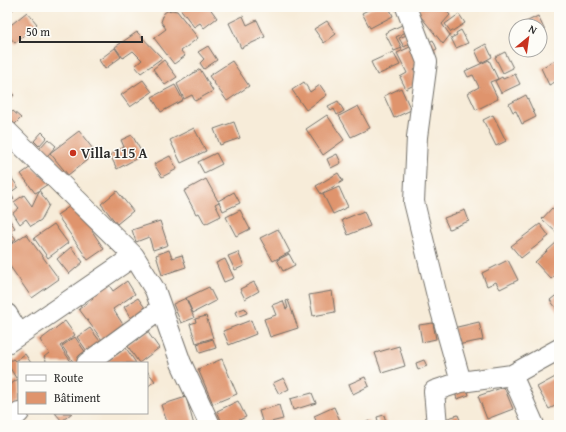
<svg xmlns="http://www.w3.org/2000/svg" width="566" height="432" font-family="'Gentium Book Plus',serif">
	<rect width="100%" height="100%" fill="#fdfcf7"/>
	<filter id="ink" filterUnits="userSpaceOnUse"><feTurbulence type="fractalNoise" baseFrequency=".025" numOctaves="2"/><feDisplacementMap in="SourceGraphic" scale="8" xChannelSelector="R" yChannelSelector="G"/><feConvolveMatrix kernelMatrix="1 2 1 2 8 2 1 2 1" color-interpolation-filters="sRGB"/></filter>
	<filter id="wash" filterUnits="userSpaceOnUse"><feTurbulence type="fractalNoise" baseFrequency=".012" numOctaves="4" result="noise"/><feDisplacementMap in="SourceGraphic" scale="16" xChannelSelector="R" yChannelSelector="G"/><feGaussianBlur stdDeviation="0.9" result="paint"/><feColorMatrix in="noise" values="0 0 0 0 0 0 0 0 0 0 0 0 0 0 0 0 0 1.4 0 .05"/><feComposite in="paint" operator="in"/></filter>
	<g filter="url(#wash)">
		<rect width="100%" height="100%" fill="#f7ecd9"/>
		<g id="blocks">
			<!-- building -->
			<path fill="#df946d" d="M7,7H16L7,14Z
				M179,7H209L217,18L204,28L200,23L194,27Z
				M374,7H389L393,16L370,28L362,13Z
				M422,7H443L450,15L442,24L450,35L443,44L417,12Z
				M172,10L177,11L198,38L181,51L185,56L174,64L154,38L166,29L161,22L164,13L167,11Z
				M27,12L37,24L15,43L7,34V28Z
				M459,14L465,23L451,32L445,24Z
				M243,16L247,25L257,20L265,37L241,48L229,23Z
				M538,16L545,31L540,34V26H518Z
				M327,21L336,34L324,43L314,29Z
				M404,24L408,31L396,37L402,48L394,51L385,33Z
				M461,30L468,43L456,48L451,38L457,35L456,33Z
				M137,32L162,58L141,73L135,66L142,60L133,51L123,58L115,47Z
				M409,34L413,42L404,47L399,38Z
				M433,40L437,49L429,53L425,44Z
				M486,44L492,57L481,63L475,50Z
				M208,46L217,60L204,69L200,63L204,59L198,52Z
				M410,47L420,67L414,70L420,82L406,89L400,77L407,73L397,53Z
				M115,48L121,57L105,69L99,60Z
				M393,52L400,65L377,75L371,62Z
				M505,52L513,68L503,73L495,57Z
				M559,58V80L549,85L541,68Z
				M164,60L177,77L165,85L153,69Z
				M489,60L498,79L490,82L498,99L476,110L468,93L479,87L473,75L468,77L465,71Z
				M232,61L249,86L227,101L209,76Z
				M200,69L213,91L195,101L192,95L184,99L177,84Z
				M515,74L520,84L501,93L495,81L502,77L503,79Z
				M143,80L152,92L130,107L121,95Z
				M304,82L310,92L320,85L327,95L306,110L292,90Z
				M175,85L183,100L161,112L152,97Z
				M401,88L411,110L394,118L384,96Z
				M7,89L14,95L7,103Z
				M526,95L536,117L522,124L516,111L513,112L509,104Z
				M338,101L344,111L337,115L334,109L331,111L328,106Z
				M358,106L370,128L351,137L339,116Z
				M13,111L21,118L14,125L7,118Z
				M327,115L344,140L323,155L306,129Z
				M493,115L506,141L496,146L483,120Z
				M234,122L240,138L220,145L214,129Z
				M194,128L206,151L181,163L170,140Z
				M79,131L96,153L68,175L50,153Z
				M42,132L47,137L39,146L34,141Z
				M132,135L143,155L117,169L110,155L124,147L121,140Z
				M48,139L56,146L47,156L39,149Z
				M216,153L222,164L204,173L198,162Z
				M337,154L341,163L331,168L327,159Z
				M170,156L177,169L162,177L154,164Z
				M31,167L51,182L39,190L49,205L41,220L31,226L26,219L20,224L13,213L19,208L14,202L24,195L32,206L39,191L35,193L21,174Z
				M7,168L11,175L7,177Z
				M338,173L343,181L321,194L316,186Z
				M11,177L18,187L10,193L14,199L7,204V179Z
				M206,179L218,201L234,192L240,203L223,211L219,202L215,204L221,216L205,224L199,213L196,214L184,191Z
				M339,187L348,207L333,214L323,194Z
				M117,191L133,211L117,224L101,204Z
				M73,204L96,228L92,231L104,249L88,260L57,215Z
				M552,208L559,214V235L542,219Z
				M240,210L250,229L236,236L226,217Z
				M465,210L469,221L449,229L444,218Z
				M364,211L370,226L348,235L342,220Z
				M7,216L15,228L10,231L16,239L7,246Z
				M160,221L168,245L153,250L149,237L136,242L132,230Z
				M54,224L68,243L48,258L34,238Z
				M540,224L549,236L521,258L511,246Z
				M278,229L290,252L273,261L260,238Z
				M26,234L59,279L32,298L7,262V247Z
				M558,241L559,272L551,279L535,262Z
				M71,247L83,262L69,274L57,259Z
				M169,250L172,258L182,255L186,267L162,275L156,255Z
				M238,252L244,266L235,270L228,256Z
				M289,254L295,265L283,271L277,260Z
				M225,259L234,278L224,282L216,263Z
				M508,260L518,280L500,289L496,282L487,286L482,273Z
				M127,281L135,294L113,309L124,326L102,340L79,309L93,299L90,294L107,282L113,291Z
				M254,282L259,291L245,299L240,289Z
				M209,287L216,301L193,313L186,298Z
				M332,291L335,312L313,316L309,295Z
				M559,293V312L550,300Z
				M138,298L148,312L133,322L124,307Z
				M186,298L194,318L181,323L173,304Z
				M288,300L298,328L270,337L264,319L276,315L272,305L283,301L286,309L288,308L286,301Z
				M245,308L247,313L237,317L235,312Z
				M206,316L213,338L196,343L190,324L196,322L195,319Z
				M251,320L256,334L229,345L223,331Z
				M65,321L75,335L60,346L72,363H47L44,357L49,353L40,340Z
				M479,322L483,340L457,345L453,328Z
				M433,323L436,339L422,342L419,325Z
				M90,328L103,345L89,354L77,337Z
				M147,331L159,348L139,363L127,345Z
				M75,337L88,356L78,363H74L62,346Z
				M213,339L216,348L200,353L197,344Z
				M399,346L405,366L382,373L375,353Z
				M126,348L136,363H104Z
				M25,354L31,363H19V376L16,378L7,363L13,359L15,361Z
				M222,359L237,394L213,404L198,369Z
				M424,360L427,366L418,370L416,363Z
				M147,371L155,381L147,387Z
				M559,375V404L549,409L537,387Z
				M365,377L369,386L353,394L349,384Z
				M284,378L289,389L279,394L273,383Z
				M18,379L19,402L12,407L7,401V387Z
				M466,386L469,395L457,399L454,389Z
				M504,387L513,409L487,419L478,396Z
				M312,393L316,403L293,410L290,399Z
				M186,397L194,425H168L161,405Z
				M238,401L246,417L228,425H223L217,411Z
				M279,405L283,419L263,424L259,411Z
				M334,407L342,425H318L314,416Z
				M55,413H72L62,421Z
				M384,415L387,425H379L377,417Z
				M458,415L462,425H447L445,419Z
				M369,421L370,425H361Z"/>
		</g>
	</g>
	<g filter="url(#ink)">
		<use href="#blocks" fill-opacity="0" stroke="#726f68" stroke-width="1"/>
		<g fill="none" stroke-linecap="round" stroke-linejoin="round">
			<defs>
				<path id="minor" d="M406,7L427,62L417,137L414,202L439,304L461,382
					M7,131L134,256L155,290L181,363L210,425
					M7,314L19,334
					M7,343L134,256
					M87,363L161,309
					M512,375L534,425
					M7,422L19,413
					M437,425L434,391L461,382L512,375L559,349"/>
			</defs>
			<!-- minor casing -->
			<use href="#minor" stroke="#726f68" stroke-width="22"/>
			<!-- minor -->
			<use href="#minor" stroke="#fff" stroke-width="20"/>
		</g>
	</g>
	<!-- markers -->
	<circle fill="#c8321e" stroke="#fdfcf7" stroke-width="1.5" cx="73" cy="153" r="4"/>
	<g text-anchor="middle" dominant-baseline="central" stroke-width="3" stroke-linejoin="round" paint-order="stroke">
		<!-- poi labels -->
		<g font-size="14" font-weight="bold" fill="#2b2b2b" stroke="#fdfcf7" text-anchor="start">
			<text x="81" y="153">Villa 115 A</text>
		</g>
	</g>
	<!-- margin -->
	<rect width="566" height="432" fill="none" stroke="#fdfcf7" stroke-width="24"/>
	<!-- legend -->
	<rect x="18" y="362" width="130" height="52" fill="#fdfcf7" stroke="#a9a8a5"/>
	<rect x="26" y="375" width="20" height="6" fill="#ffffff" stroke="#a9a8a5"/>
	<text x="54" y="382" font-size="12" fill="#2b2b2b">Route</text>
	<rect x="26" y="392" width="20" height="12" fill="#df946d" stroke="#a9a8a5"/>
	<text x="54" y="402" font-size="12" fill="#2b2b2b">Bâtiment</text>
	<!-- north arrow -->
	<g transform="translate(528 38) rotate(29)"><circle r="19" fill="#fdfcf7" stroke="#a9a8a5"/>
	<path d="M0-3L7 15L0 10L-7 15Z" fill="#c8321e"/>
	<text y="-6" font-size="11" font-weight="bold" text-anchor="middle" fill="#2b2b2b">N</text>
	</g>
	<!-- scale -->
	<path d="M20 36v6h122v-6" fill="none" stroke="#2b2b2b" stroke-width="2"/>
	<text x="26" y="36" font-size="12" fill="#2b2b2b" stroke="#fdfcf7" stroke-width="3" paint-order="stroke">50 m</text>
</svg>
